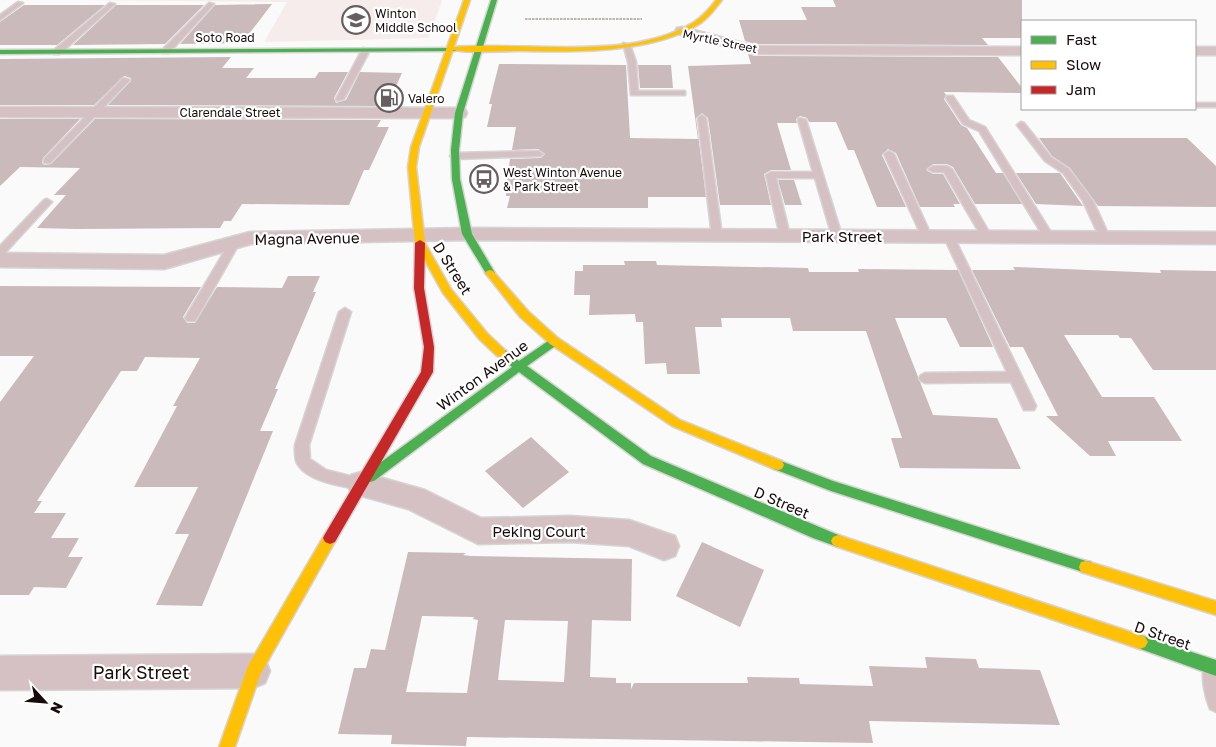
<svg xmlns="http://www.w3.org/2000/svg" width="1216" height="747" font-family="'Golos Text',sans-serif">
	<rect width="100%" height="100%" fill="#fafafa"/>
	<!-- built -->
	<path fill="#f7ecec" d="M75,0H442L429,38L264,42L287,2Z"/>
	<!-- building -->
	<path fill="#cababb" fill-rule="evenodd" d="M833,0H1022V38H982L988,45L755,44L745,41L739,20H807L801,7H836Z
		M272,4L242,43L180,44L215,5Z
		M24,5H105L57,45H0V22Z
		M116,5H204L165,44L73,45Z
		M748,54L755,56L998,57L1022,88V93L944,92L946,95L944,99L961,125L967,128L996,173H1003L1022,204H975L953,167L947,164H933L926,170L933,174H943L960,204H953L955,207H920L896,153L888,149L882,155L906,207H877L854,150H848L836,122H809L807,118L800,116L796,119L797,123H777L791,170H771L764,174L771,205H720L708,118L702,113L696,118L706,197H648V208H507L510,196H506V189L510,159L541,158L545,154L538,149L512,150L516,127H487L492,104H489L499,64L626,65L630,138L698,139L688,66L751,64Z
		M231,57L222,68H254L246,78H315L319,72H348L334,98L336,103L346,100L360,72L402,73L387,106L108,105L131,81V78L124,76L94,105H0V59Z
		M638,65H671L673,88H640Z
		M0,119H80L43,158L42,163L44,165L51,164L95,119L381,120L377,127H389L369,170H364L349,205L242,204L231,221H224L220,228L76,229L37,228L66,195H54L80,168L20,167L0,186Z
		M1039,138H1187L1216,166V207L1098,206L1070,168L1052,156Z
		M1016,173H1060L1083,206L1036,204Z
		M778,180H794L802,205H785Z
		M624,261H656L657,265L808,268L809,272H859L858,269L958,270L993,347H960L946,318H895L933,415L997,418L1021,469L900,468L891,438H902L866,331H793L790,318H721L722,327H695L700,374H667L666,363L645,364L643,322H636L635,314L589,315L590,295H574L575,271H583V265H625Z
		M1013,267L1161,273L1160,270L1216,271V370H1153L1131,338H1120L1118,335H1064L1102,397H1154L1182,441H1108L1116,456H1090L1046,416H1058L1023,347H1010L972,270H1015Z
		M288,276H320L313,292H316L275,389H278L260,431H273L202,606L156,605L189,534H175L198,487H134L177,406H173L200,358L145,357L137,371H121L37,501H42L34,513H66L51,538H79L68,557H83L66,588L34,587L29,595H0V402L34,356H0V286L201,287L183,317L187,323H195L217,287L282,288Z
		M531,437L569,472L523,508L485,471Z
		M702,542L764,570L740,627L676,596Z
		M408,552L466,553L463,555L471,556L632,559L631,621L592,620L590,677L616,678V683H631V689L634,683H748L747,677L799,678L800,684L873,686L869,666L927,668L925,657L976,659L979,668L1040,670L1060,725L869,721L873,743L467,737L466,746L391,744L392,735L338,734L354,668H366L371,649L385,650ZM422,616L474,617L473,619L478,620L467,693L406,692ZM505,620L568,621L564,682L498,680Z"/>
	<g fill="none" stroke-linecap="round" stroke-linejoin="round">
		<defs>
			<path id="lane" d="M18,2L23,3L0,20V15Z
				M110,3L115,4L60,54H54V50Z
				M209,3L214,4L169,53H163V49Z
				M623,43L630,45L636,62L638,91H685V95H631L628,62Z
				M363,48L370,50L344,99L337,101L336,99Z
				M123,78L130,80L50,163H44V159Z
				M947,96H953L969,120L985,127L1054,237L1053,239H1045L979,131L963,124L946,98Z
				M1195,103H1216V107H1195Z
				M702,115L706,118L722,236L717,239L712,236L698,118Z
				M799,118L806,120L842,236L841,238L837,239L832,236L815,178H776L790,236L785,239L780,236L766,175L771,172H813L798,120Z
				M1021,122L1024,123L1051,157L1069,169L1093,201L1110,238L1109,240H1101L1083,201L1063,173L1045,161L1017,125Z
				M538,151L543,154L541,156L455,159L450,156L455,153Z
				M889,151L894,154L932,237L931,239L927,240L922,237L884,154Z
				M947,166L952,169L992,237L991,239H983L944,172H933L928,169L933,166Z
				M47,199L52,202L50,204L4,254L0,255V246L44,200Z
				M949,234L954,237L1036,406L1034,410H1024L1011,382L925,383L921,381L919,378L921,375L925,373L1007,372L944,237Z
				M235,239L240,242L197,318L195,321H187L185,318L230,242Z
				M345,308L351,312L309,445L310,459L326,470L366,480L368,484L366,488L361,490C342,486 309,482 298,465C294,460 295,451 295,445L339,312Z
				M1211,660L1216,662V712L1210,709C1205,697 1200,675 1205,663Z"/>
			<path id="street" d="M682,27L755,46L1022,47V55L755,54L677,34L675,31L677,28Z
				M1195,47H1216V55H1195Z
				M0,107L459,108L465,109L467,113L465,117L459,118L0,117Z
				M467,228L1216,232V244L467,240L251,244L164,269L0,267V253L164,255L250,232Z
				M361,472L425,490L481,518L570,516L629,520L675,536L679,546L675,556L664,560L629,546L570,542L478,544L408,509L351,493L347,484L351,475Z
				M253,654L265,659L270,671L265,683L253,688L0,690V656Z"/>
			<path id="fast" d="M491,0H497L463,113L459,150L460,179L472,234L495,273L490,276L487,275L462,234L452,179L451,150L455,113Z
				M457,48L458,49L455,51L0,54V50Z
				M554,337L558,338L559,341L558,344L527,366L651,456L843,537L845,541L843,545L838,547L813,538L643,464L519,372L374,481L370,482L366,481L364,477L366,473L512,367L496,353L497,350H505L519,361Z
				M778,460L833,481L1086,561L1091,562L1093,567L1091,572L1086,573L831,491L774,469L772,465L774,461Z
				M1140,635L1216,660V676L1135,647L1132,642L1135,637Z"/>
			<path id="slow" d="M464,0H470L454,47C526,41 630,62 694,22C703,16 710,8 716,0H722C715,9 708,19 698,25C648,54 574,52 518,51C497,51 473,54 453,50L419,147L416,167L425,243L451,289L487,333L505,350L506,353L501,357L497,356L479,339L443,293L415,243L408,167L411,147Z
				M490,270L493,271L528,311L558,338L680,420L782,461L784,465L782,469L778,470L774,469L672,426L550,344L520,317L487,275L485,273L487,271Z
				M330,532L335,534L337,538L260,675L235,747H219L248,666L325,534Z
				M838,535L1140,635L1145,637L1148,642L1145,647L1140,649L838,547L833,545L831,541L833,537Z
				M1086,561L1216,601V615L1081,572L1079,567L1081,562Z"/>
			<path id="jam" d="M420,240L425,243L424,288L434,347L433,372L335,542L330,544L325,542L323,538L325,534L421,372L424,347L414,288L415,243Z"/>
		</defs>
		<!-- lane casing -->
		<use href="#lane" stroke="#d6d4d4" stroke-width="3"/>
		<!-- street casing -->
		<use href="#street" stroke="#d6d4d4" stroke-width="3"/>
		<!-- fast casing -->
		<use href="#fast" stroke="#d6d4d4" stroke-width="3"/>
		<!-- slow casing -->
		<use href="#slow" stroke="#d6d4d4" stroke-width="3"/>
		<!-- jam casing -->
		<use href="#jam" stroke="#d6d4d4" stroke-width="3"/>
		<!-- path -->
		<path stroke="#bfb3b3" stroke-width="2" stroke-dasharray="2.5 1" stroke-linecap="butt" d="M525,19H642"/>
		<!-- lane -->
		<use href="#lane" fill="#d5c1c3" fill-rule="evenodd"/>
		<!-- street -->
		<use href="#street" fill="#d5c1c3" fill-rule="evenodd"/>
		<!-- fast -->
		<use href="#fast" fill="#4caf50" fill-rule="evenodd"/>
		<!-- slow -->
		<use href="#slow" fill="#ffc107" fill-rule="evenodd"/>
		<!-- jam -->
		<use href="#jam" fill="#c62828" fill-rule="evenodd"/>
	</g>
	<!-- icons -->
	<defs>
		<symbol id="school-ring" viewBox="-11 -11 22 22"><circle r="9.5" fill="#fff" stroke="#675f5f" stroke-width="1.5"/><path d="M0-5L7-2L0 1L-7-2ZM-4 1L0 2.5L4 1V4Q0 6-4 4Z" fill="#675f5f"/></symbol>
		<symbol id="fuel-ring" viewBox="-11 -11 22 22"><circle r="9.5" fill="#fff" stroke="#675f5f" stroke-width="1.5"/><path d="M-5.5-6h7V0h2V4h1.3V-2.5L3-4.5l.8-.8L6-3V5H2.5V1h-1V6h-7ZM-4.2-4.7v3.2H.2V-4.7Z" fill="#675f5f"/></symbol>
		<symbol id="bus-ring" viewBox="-11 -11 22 22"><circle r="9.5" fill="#fff" stroke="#675f5f" stroke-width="1.5"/><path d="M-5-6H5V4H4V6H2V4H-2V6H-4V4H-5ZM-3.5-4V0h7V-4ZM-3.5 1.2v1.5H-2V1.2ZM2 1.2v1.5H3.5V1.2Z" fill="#675f5f"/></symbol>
	</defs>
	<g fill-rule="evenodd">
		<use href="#school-ring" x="340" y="4" width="32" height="32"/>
		<use href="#fuel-ring" x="373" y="82" width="32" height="32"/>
		<use href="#bus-ring" x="468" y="163" width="32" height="32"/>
	</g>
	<g text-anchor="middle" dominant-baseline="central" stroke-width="4.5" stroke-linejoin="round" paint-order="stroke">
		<!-- far-poi labels -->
		<g font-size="12" fill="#180b0c" stroke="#fff" text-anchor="start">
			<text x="375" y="13">Winton<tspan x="375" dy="14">Middle School</tspan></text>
			<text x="408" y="98">Valero</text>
			<text x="503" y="172">West Winton Avenue<tspan x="503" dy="14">&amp; Park Street</tspan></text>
		</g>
		<!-- far-street labels -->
		<g font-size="12" fill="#180b0c" stroke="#fff">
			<text x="225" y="37">Soto Road</text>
			<text transform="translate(720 41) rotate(12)">Myrtle Street</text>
			<text x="230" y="112">Clarendale Street</text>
		</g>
		<!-- street labels -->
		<g font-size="15" fill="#180b0c" stroke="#fff">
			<text x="842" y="236">Park Street</text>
			<text transform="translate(307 238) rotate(-1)">Magna Avenue</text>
			<text transform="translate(453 268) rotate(58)">D Street</text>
			<text transform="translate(482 375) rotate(-36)">Winton Avenue</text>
			<text transform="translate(782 502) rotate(23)">D Street</text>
			<text x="539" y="531">Peking Court</text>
			<text transform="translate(1163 635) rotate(19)">D Street</text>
		</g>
		<!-- near-street labels -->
		<g font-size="18" fill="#180b0c" stroke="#fff">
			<text x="141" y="672">Park Street</text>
		</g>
	</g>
	<!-- legend -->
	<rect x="1021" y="20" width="175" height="90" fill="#ffffff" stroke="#a39d9e"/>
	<rect x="1031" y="36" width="25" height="8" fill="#4caf50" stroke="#a39d9e"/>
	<text x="1066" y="45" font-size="15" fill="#180b0c">Fast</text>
	<rect x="1031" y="61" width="25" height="8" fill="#ffc107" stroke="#a39d9e"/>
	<text x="1066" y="70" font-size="15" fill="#180b0c">Slow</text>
	<rect x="1031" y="86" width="25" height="8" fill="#c62828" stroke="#a39d9e"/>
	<text x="1066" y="95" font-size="15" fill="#180b0c">Jam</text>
	<!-- north arrow -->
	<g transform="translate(45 702) rotate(116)" stroke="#ffffff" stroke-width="4" paint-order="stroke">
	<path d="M0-4L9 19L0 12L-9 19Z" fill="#180b0c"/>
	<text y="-8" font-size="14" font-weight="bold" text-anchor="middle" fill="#180b0c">N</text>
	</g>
</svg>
